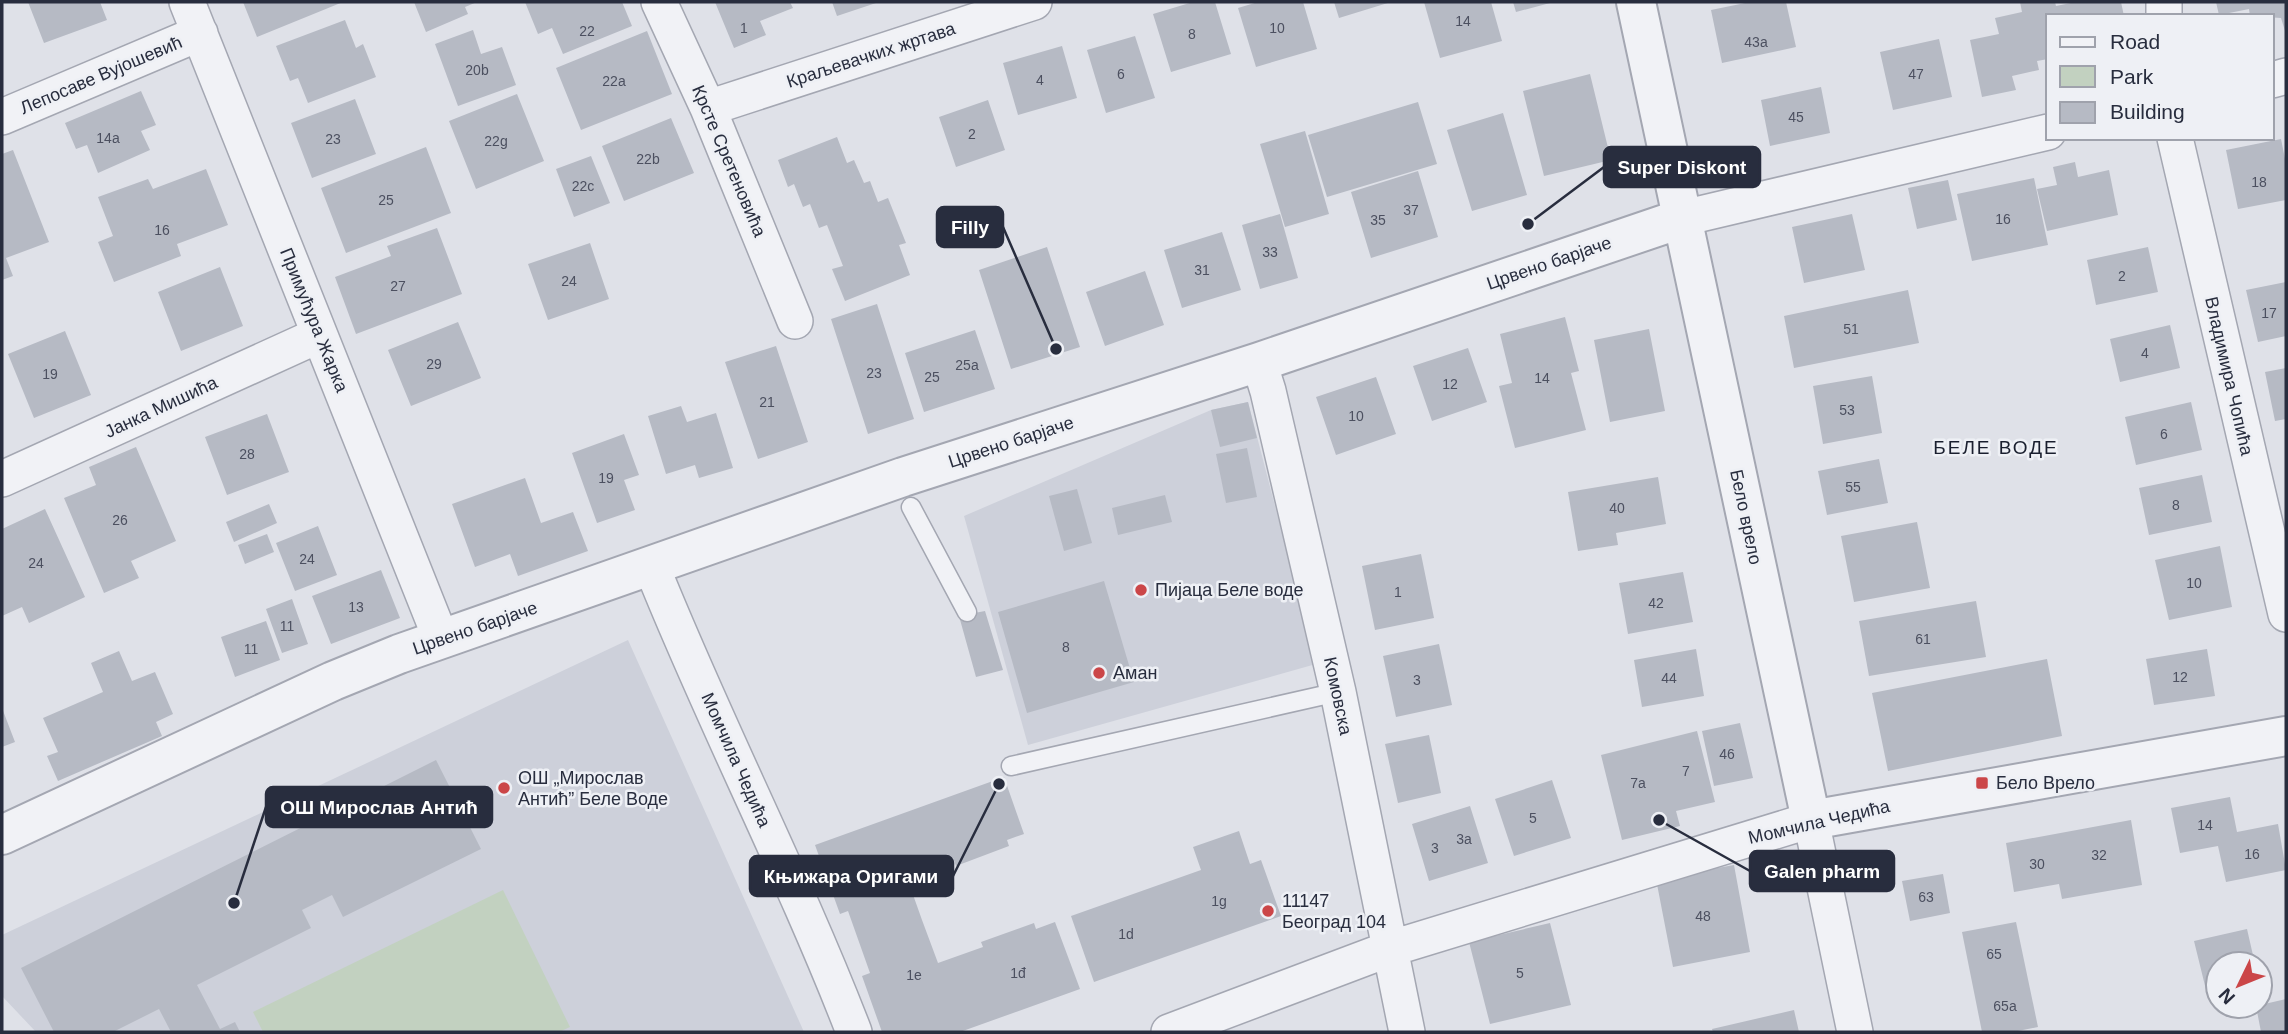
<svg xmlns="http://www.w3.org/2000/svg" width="2288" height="1034" font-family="Helvetica,sans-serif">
	<rect width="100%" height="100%" fill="#dfe1e8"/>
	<!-- built -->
	<path fill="#cdd0da" d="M1248,402L1316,664L1028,745L964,516L1211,410Z
		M628,640L804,1032H36L2,996V935Z"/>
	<!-- green -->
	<path fill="#c2d1c0" d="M503,890L570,1027L559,1032H263L253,1012Z"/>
	<!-- building -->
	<path fill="#b6bac4" d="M28,2H100L107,20L44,43Z
		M243,2H343L257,37Z
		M414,2H477L465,7L468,14L426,32Z
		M525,2H622L632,26L563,54L552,28L538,34Z
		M715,2H790L793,8L760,21L766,35L734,48Z
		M832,2H879L837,16Z
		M1193,2H1215L1231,54L1171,72L1153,14Z
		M1258,2H1303L1317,49L1256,67L1238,8Z
		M1334,2H1391L1339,18Z
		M1424,2H1491L1502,41L1440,58Z
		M1513,2H1550V3L1516,12Z
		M1750,2H1786L1796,47L1722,63L1711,10Z
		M2020,2H2055L2056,6L2076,2H2121L2124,16H2048V59L2037,61L2039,70L2012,76L2016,90L1982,97L1970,40L1999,34L1995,18L2022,12Z
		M2216,2H2286V34L2281,18L2250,16L2249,9L2219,15Z
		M345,20L356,48L363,44L376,77L308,103L298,78L290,81L276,46Z
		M473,30L481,54L502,47L516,85L458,106L435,44Z
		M647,31L672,94L581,130L556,68Z
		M1135,36L1155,98L1106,113L1087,50Z
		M1939,39L1952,97L1893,110L1880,52Z
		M1062,46L1077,98L1018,115L1003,63Z
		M1590,74L1611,160L1544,176L1523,91Z
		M1821,87L1830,133L1770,146L1761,100Z
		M141,91L156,125L141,131L150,150L98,173L87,145L76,149L65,123Z
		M517,94L544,161L476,189L449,121Z
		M355,99L376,154L312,178L291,123Z
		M988,100L1005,150L956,167L939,117Z
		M1418,102L1437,164L1327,197L1308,135Z
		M1503,113L1527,195L1472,211L1447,130Z
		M671,118L694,173L624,201L602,146Z
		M1305,131L1329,214L1285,227L1260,144Z
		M837,137L847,163L854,160L864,183L870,181L878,202L888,198L906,243L899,245L910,275L845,301L832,269L843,266L827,225L819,228L810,204L803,207L794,184L788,187L778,160Z
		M2281,139L2286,164V200L2238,209L2226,150Z
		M426,147L451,213L346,253L321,188Z
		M13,150L49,242L6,258L13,276L2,280V154Z
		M591,156L610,203L574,217L556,169Z
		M2075,162L2078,177L2109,170L2118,215L2047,231L2037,189L2057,185L2053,167Z
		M206,169L228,225L177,244L181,256L114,282L98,242L113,236L98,197L148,179L153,189Z
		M1418,171L1438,237L1371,258L1351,192Z
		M2034,178L2048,245L1972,261L1957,194Z
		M1948,180L1957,220L1917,229L1908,188Z
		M1280,214L1298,278L1260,289L1242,225Z
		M1852,214L1865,270L1804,283L1792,227Z
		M437,228L462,294L356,334L335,277L391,256L387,246Z
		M1222,232L1241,290L1182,308L1164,250Z
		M590,243L609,299L548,320L528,264Z
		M1047,247L1080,347L1011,369L979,270Z
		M2148,247L2158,292L2096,305L2087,260Z
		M220,267L243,326L181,351L158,292Z
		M1145,271L1164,325L1105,346L1086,292Z
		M2286,282V336L2258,342L2246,290Z
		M1908,290L1919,343L1794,368L1784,316Z
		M877,304L914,419L868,434L831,319Z
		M1565,317L1579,371L1571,373L1586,430L1515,448L1499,386L1512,383L1500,334Z
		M458,322L481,378L411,406L388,350Z
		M2170,325L2180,368L2120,382L2110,339Z
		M1649,329L1665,411L1610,422L1594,340Z
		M975,330L995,389L924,412L905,353Z
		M65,331L91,395L34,418L8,354Z
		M776,346L808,442L758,459L725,362Z
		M1468,348L1487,402L1432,421L1413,366Z
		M2286,368V419L2275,421L2265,372Z
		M1872,376L1882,433L1823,444L1813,386Z
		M1376,377L1396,434L1336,455L1316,397Z
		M1248,402L1257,438L1220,447L1211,410Z
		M2191,402L2202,450L2136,465L2125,417Z
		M681,406L687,422L716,413L733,468L699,478L695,465L666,474L648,416Z
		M267,414L289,472L227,495L205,437Z
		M624,434L639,475L624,480L635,510L597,523L572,453Z
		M136,447L176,541L131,561L139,578L104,593L64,498L96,485L89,467Z
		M1247,448L1257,497L1226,503L1216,454Z
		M1879,459L1888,503L1827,515L1818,471Z
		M2202,475L2212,522L2149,535L2139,488Z
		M1658,477L1666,524L1616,533L1618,545L1578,551L1568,492Z
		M525,478L541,523L573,512L588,551L518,576L510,554L475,567L452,504Z
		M1077,489L1092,543L1064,551L1049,496Z
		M1165,495L1172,522L1118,535L1112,508Z
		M269,504L277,523L234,542L226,522Z
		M45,509L85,597L29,623L22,607L2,616V529Z
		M1917,522L1930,588L1854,602L1841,536Z
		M318,526L337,575L295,591L276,543Z
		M267,534L274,552L245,564L238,545Z
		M2220,546L2232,607L2169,620L2155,560Z
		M1421,554L1434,618L1375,630L1362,566Z
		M381,570L400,618L331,644L312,596Z
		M1683,572L1693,622L1628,634L1619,583Z
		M1104,581L1134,682L1027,713L998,612Z
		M292,599L308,644L282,653L266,609Z
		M1976,601L1986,657L1869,676L1859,621Z
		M985,611L1003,670L976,677L959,616Z
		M266,621L280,660L235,677L221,637Z
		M1439,644L1452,705L1396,717L1383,656Z
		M1696,649L1704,696L1642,707L1634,660Z
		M2207,649L2215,696L2154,705L2146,659Z
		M119,651L132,681L155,672L173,714L156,722L162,736L58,781L47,756L58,752L43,718L103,692L91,663Z
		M2047,659L2062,736L1888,771L1872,693Z
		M2,708L15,742L2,747Z
		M1740,723L1753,778L1714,786L1702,731Z
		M1697,731L1715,802L1676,811L1680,826L1622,840L1601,755Z
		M1429,735L1441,793L1398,803L1385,744Z
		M436,760L481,849L343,917L332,895L302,910L311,928L197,985L220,1029L235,1022L240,1032H171L159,1009L113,1032H54L21,968Z
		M1004,777L1024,834L1007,840L1009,846L956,866L953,858L906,875L922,920L938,963L983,947L981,942L1034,923L1036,929L1055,922L1080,989L960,1032H882L862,976L870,973L848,911L840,914L815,845Z
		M1552,780L1571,838L1514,856L1495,799Z
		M2230,797L2237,832L2278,824L2286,870L2226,882L2218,846L2180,853L2171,808Z
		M1470,806L1488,863L1429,881L1412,824Z
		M2131,820L2142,885L2062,899L2059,884L2014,892L2006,843Z
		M1239,831L1250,864L1261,860L1281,916L1094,982L1071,916L1201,870L1193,847Z
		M1734,865L1750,952L1673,967L1656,879Z
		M1943,874L1950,913L1910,921L1902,881Z
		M2016,922L2038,1027L2013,1032H1982L1962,932Z
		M1550,923L1571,1005L1490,1024L1469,942Z
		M2247,929L2255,964H2218V996L2208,998L2194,941Z
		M2286,999V1032H2261L2256,1006Z
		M1794,1010L1799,1032H1713L1712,1029Z"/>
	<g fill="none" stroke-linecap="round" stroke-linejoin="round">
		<defs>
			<path id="service" d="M911,507L967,612
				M1011,766L1338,692"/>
			<path id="minor" d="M187,2L441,639
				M659,2L708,108L795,321
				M2164,2V16
				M2272,80L2286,76
				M708,108L1034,2
				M2,117L200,33
				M2175,138L2286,614
				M1683,218L2048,132
				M1259,362L1268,391L1338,692L1407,1032
				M2,479L319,335
				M651,565C714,723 793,874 854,1032
				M1169,1032L1389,949L1811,820L1855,1032"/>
			<path id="tertiary" d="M1636,2L1811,820L2286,736
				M2,835L333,681L399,654L903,477L1259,362L1683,218"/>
		</defs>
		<!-- service casing -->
		<use href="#service" stroke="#a4a7b2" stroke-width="21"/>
		<!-- minor casing -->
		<use href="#minor" stroke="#a4a7b2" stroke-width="38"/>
		<!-- tertiary casing -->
		<use href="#tertiary" stroke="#a4a7b2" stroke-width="42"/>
		<!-- service -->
		<use href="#service" stroke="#f1f2f6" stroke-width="18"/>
		<!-- minor -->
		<use href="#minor" stroke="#f1f2f6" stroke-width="35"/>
		<!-- tertiary -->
		<use href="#tertiary" stroke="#f1f2f6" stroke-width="38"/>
	</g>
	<!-- markers -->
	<g fill="#cb4648" stroke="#eef0f5" stroke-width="2.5">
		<circle cx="1141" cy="590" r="7"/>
		<circle cx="1099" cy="673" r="7"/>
		<rect x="1975" y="776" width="14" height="14" rx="3.5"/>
		<circle cx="504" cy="788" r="7"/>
		<circle cx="1268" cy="911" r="7"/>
	</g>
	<g text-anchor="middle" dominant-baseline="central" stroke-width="5" stroke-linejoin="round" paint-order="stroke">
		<!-- number labels -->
		<g font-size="14" fill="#4c5060">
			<text x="1463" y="21">14</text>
			<text x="744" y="28">1</text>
			<text x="1277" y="28">10</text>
			<text x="587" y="31">22</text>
			<text x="1192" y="34">8</text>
			<text x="1756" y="42">43a</text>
			<text x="477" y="70">20b</text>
			<text x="1121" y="74">6</text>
			<text x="1916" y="74">47</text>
			<text x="1040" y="80">4</text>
			<text x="614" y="81">22a</text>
			<text x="1796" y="117">45</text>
			<text x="972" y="134">2</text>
			<text x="108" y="138">14a</text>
			<text x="333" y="139">23</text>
			<text x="496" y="141">22g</text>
			<text x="648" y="159">22b</text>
			<text x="2259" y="182">18</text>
			<text x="583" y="186">22c</text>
			<text x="386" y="200">25</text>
			<text x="1411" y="210">37</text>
			<text x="2003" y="219">16</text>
			<text x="1378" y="220">35</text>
			<text x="162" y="230">16</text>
			<text x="1270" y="252">33</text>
			<text x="1202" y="270">31</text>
			<text x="2122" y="276">2</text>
			<text x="569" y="281">24</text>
			<text x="398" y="286">27</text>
			<text x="2269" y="313">17</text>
			<text x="1851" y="329">51</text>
			<text x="2145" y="353">4</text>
			<text x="434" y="364">29</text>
			<text x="967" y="365">25a</text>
			<text x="874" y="373">23</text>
			<text x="50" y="374">19</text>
			<text x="932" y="377">25</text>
			<text x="1542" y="378">14</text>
			<text x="1450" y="384">12</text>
			<text x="767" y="402">21</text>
			<text x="1847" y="410">53</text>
			<text x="1356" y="416">10</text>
			<text x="2164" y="434">6</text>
			<text x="247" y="454">28</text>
			<text x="606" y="478">19</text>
			<text x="1853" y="487">55</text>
			<text x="2176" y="505">8</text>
			<text x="1617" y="508">40</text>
			<text x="120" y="520">26</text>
			<text x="307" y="559">24</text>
			<text x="36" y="563">24</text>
			<text x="2194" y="583">10</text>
			<text x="1398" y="592">1</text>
			<text x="1656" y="603">42</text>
			<text x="356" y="607">13</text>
			<text x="287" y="626">11</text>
			<text x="1923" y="639">61</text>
			<text x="1066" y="647">8</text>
			<text x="251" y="649">11</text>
			<text x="2180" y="677">12</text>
			<text x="1669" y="678">44</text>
			<text x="1417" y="680">3</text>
			<text x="1727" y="754">46</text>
			<text x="1686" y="771">7</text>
			<text x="1638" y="783">7a</text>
			<text x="1533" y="818">5</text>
			<text x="2205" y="825">14</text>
			<text x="1464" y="839">3a</text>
			<text x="1435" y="848">3</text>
			<text x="2252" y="854">16</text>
			<text x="2099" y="855">32</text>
			<text x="2037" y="864">30</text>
			<text x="1926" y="897">63</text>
			<text x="1219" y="901">1g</text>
			<text x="1703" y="916">48</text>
			<text x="1126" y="934">1d</text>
			<text x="1994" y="954">65</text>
			<text x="1018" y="973">1đ</text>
			<text x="1520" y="973">5</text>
			<text x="914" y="975">1e</text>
			<text x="2005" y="1006">65a</text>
		</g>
		<!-- street labels -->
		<g font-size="18" fill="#282d3e" stroke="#eef0f5">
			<text transform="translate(871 55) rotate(-18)">Краљевачких жртава</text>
			<text transform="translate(101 75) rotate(-23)">Лепосаве Вујошевић</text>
			<text transform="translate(729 161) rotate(67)">Крсте Сретеновића</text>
			<text transform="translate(1549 263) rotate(-19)">Црвено барјаче</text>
			<text transform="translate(314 320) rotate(68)">Примућура Жарка</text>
			<text transform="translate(2229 376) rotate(77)">Владимира Чопића</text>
			<text transform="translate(161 407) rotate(-25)">Јанка Мишића</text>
			<text transform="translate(1011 442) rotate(-18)">Црвено барјаче</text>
			<text transform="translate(1746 517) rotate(78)">Бело врело</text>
			<text transform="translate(475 628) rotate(-19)">Црвено барјаче</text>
			<text transform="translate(1338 696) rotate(78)">Комовска</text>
			<text transform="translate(736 760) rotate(66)">Момчила Чедића</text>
			<text transform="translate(1819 822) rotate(-13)">Момчила Чедића</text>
		</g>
		<!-- poi labels -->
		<g font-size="18" fill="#282d3e" stroke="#eef0f5" text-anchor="start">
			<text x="1155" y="590">Пијаца Беле воде</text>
			<text x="1113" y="673">Аман</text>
			<text x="518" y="778">ОШ „Мирослав<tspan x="518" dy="21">Антић” Беле Воде</tspan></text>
			<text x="1996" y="783">Бело Врело</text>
			<text x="1282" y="901">11147<tspan x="1282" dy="21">Београд 104</tspan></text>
		</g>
		<!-- neighbourhood labels -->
		<g font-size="19" letter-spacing="2" fill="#1a1f2f" stroke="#eef0f5">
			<text x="1996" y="447">БЕЛЕ ВОДЕ</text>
		</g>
	</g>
	<!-- callouts -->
	<path fill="none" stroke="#282d3e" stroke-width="2.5" d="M1528 224L1604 167M1056 349L1003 227M234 903L266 807M1659 820L1750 871M999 784L953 876"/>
	<g fill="#282d3e" stroke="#eef0f5" stroke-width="2.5">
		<circle cx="1528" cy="224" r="7"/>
		<circle cx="1056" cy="349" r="7"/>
		<circle cx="234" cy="903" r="7"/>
		<circle cx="1659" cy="820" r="7"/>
		<circle cx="999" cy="784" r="7"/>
	</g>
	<g fill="#282d3e" stroke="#282d3e" stroke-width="2.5">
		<rect x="1604" y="147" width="156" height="40" rx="7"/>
		<rect x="937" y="207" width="66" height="40" rx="7"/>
		<rect x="266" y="787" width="226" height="40" rx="7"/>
		<rect x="1750" y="851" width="144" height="40" rx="7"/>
		<rect x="750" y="856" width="203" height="40" rx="7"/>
	</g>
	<g font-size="19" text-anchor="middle" font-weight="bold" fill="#fff">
		<text x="1682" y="174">Super Diskont</text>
		<text x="970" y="234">Filly</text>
		<text x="379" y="814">ОШ Мирослав Антић</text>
		<text x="1822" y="878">Galen pharm</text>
		<text x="851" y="883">Књижара Оригами</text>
	</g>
	<!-- border -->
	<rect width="2288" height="1034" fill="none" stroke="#282d3e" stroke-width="7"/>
	<!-- legend -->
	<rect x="2046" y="14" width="228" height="126" fill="#eef0f5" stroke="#9fa2ac" stroke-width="2"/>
	<rect x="2060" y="37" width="35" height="10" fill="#f1f2f6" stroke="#9fa2ac" stroke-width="2"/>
	<text x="2110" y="49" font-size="21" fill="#282d3e">Road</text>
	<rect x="2060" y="66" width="35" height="21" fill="#c2d1c0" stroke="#9fa2ac" stroke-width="2"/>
	<text x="2110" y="84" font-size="21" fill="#282d3e">Park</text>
	<rect x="2060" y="102" width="35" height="21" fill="#b6bac4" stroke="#9fa2ac" stroke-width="2"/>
	<text x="2110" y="119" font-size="21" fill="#282d3e">Building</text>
	<!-- north arrow -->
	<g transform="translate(2239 985) rotate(227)"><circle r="33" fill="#eef0f5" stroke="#9fa2ac" stroke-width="2"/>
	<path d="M0-5L12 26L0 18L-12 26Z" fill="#cb4648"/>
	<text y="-10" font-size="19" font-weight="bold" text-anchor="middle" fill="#282d3e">N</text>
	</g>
</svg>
